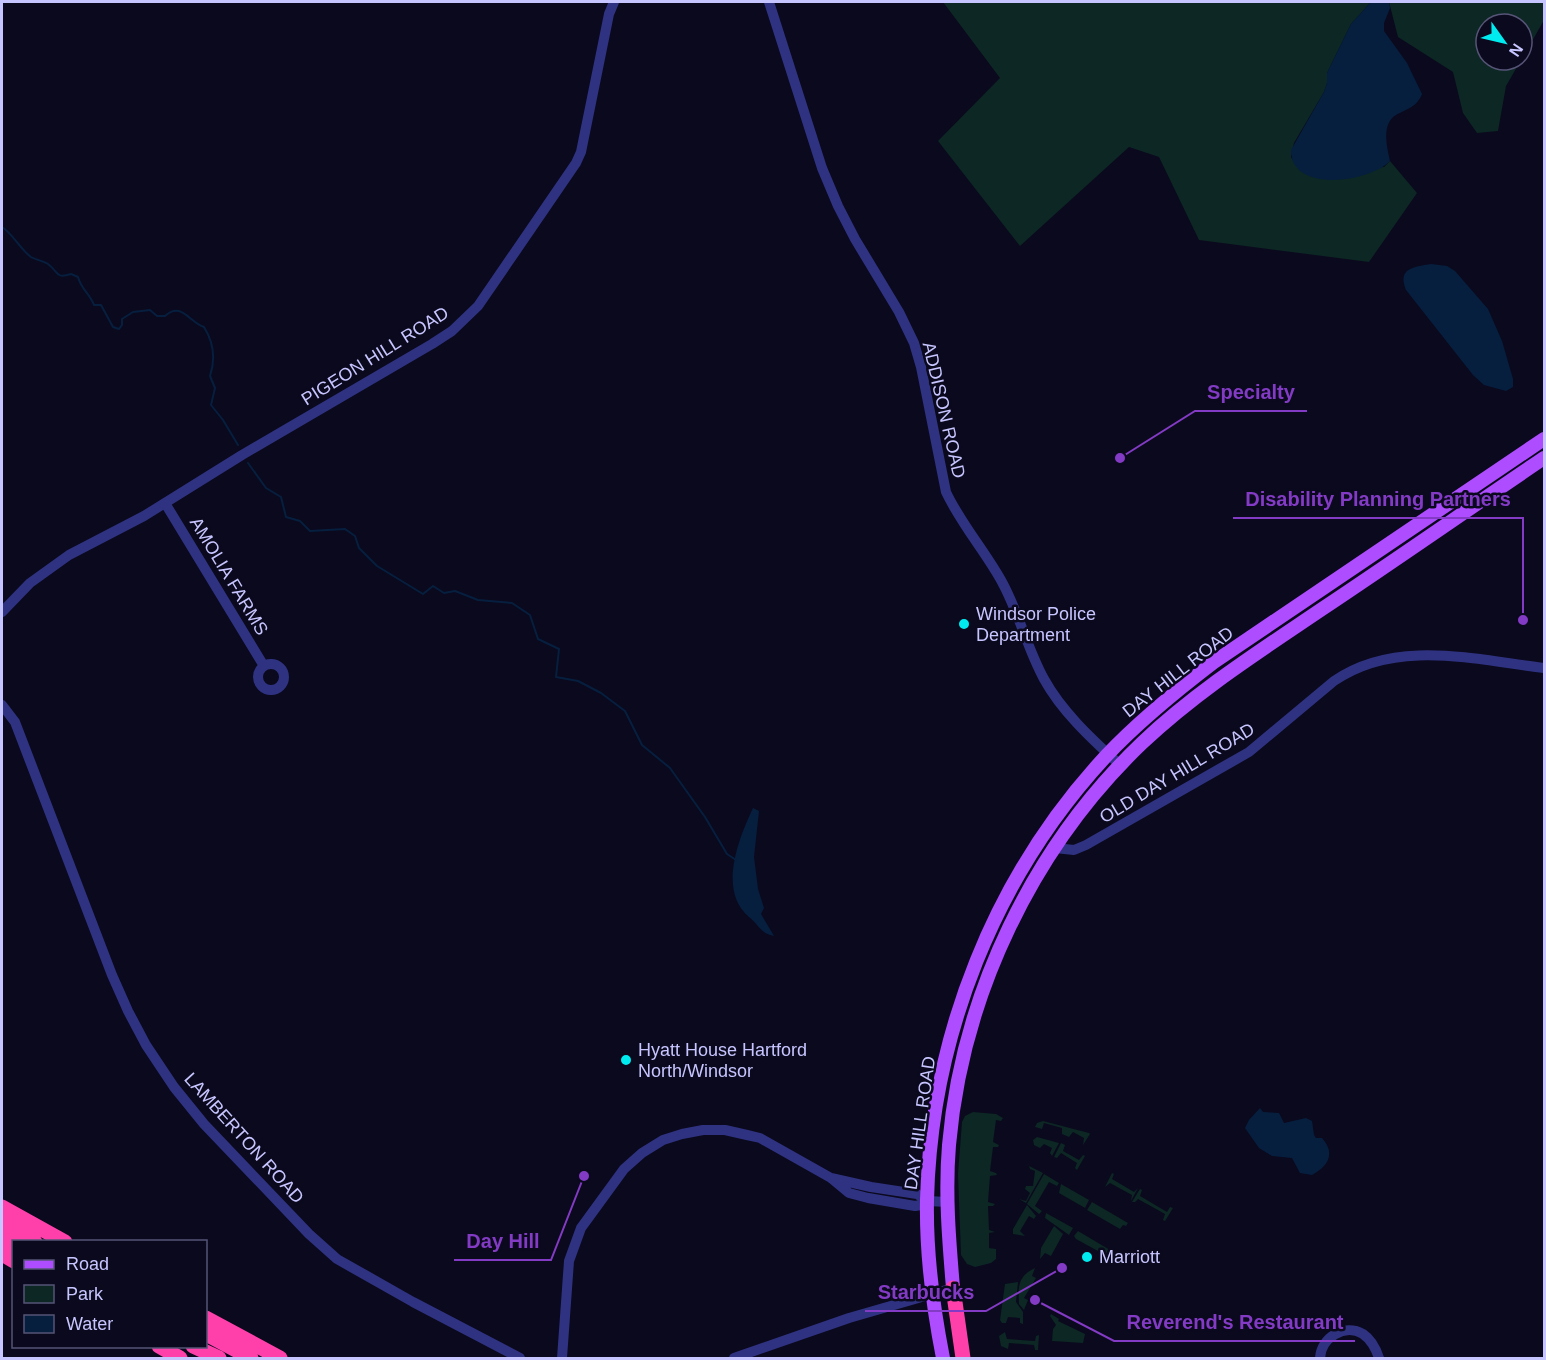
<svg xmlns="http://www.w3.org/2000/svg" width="1546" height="1360" font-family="Helvetica,sans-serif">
	<rect width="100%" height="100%" fill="#0b091d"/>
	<!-- green -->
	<path fill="#0c2724" d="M943,2H1371L1351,24L1327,73V83L1324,92L1294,143L1291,157L1300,170L1384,167L1390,161L1417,193L1369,262L1199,240L1159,157L1129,147L1020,246L938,141L1000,78Z
		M1389,2H1544V20L1522,59V24H1486V60H1521L1506,86L1498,131L1477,133L1463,113L1453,72L1398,37Z
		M973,1112L996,1114L1003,1118L1001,1121L996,1120L993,1142L999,1145L998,1147H993L990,1171L996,1173L997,1175L990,1176L988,1202L995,1204L993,1206H988L989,1230L995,1232L989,1233V1248L996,1249V1259L991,1263L975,1267L967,1264L961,1255L958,1174L962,1122L965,1116Z
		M1043,1121L1089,1133L1090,1134L1083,1145L1084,1138L1073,1132L1069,1137L1062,1134V1128L1044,1123L1042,1129L1035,1127L1037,1123Z
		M1037,1137L1059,1143L1052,1156L1050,1153L1052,1148L1044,1144L1040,1148L1034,1145L1033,1140Z
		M1061,1143L1065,1145L1063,1151L1079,1160L1083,1155L1085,1156L1077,1170L1075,1168L1077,1163L1061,1153L1057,1158L1054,1157Z
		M1029,1166L1043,1173L1026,1203L1019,1199L1026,1201L1030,1193L1025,1189L1026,1186H1033L1035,1171L1030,1169Z
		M1112,1173L1114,1174L1112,1179L1134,1192L1138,1188L1131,1201L1132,1195L1110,1183L1105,1187Z
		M1044,1174L1059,1183L1057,1186L1049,1182L1035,1206L1042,1211L1039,1214L1027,1204Z
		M1061,1184L1089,1200L1085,1208L1059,1193Z
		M1140,1189L1142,1190L1140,1196L1167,1212L1170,1207L1173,1208L1165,1221L1163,1220L1165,1214L1138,1199L1135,1202H1132Z
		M1092,1202L1128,1223L1126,1226L1123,1225L1120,1229L1087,1210Z
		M1027,1205L1036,1216L1034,1219L1029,1216L1020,1231L1025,1236L1013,1234V1229Z
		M1046,1213L1073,1228L1069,1235L1045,1218Z
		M1054,1226L1063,1234L1051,1256L1045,1253L1040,1259L1041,1248Z
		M1078,1231L1110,1250L1107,1256L1076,1239L1074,1236Z
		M1035,1268L1032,1276L1036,1278L1024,1298L1028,1300L1024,1310L1019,1304C1018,1286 1018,1276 1035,1268Z
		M1018,1282L1016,1302L1023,1312V1324L1020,1323V1318L1008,1317L1006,1323H1002L1000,1320L1005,1284Z
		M1051,1314L1059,1319L1058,1321L1085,1334L1083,1343L1052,1341L1053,1329L1056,1325L1050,1316Z
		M1005,1332L1007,1339L1035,1341L1036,1336L1039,1335L1038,1350H1035L1034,1345L1009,1343L1008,1349L1001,1346L999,1336Z"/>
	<!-- water -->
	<path fill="#061f3f" d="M1371,2H1389L1390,8L1384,23V31L1407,63L1422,94C1416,108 1408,108 1396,115C1381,124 1387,147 1390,161C1370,182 1291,194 1291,150L1324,92L1327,83V73L1351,24Z
		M1431,264L1447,266L1455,271L1488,309L1502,341L1513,379V387L1506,391L1484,385L1473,375L1406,290C1397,268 1414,267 1431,264Z
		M753,808L759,811L754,857L758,889L764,908L761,914L774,936C761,934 759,925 749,917C718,891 738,840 753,808Z
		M1260,1108L1263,1112L1279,1113L1284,1123L1306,1118L1312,1121L1314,1135L1316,1138H1322C1336,1154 1328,1166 1312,1175L1300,1173L1292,1158L1272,1156L1259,1148L1245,1128L1249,1120Z"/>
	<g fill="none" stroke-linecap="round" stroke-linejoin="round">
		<!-- stream -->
		<path stroke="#061f3f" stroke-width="2" d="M2,227C12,233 21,250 31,257C36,260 44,261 48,264C59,272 55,279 71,274L78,277C81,289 90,294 94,305H101L113,327L119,329L122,325V319L133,312L150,310L157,316H165C181,301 189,322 204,327C214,343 216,358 210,376L215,388L211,405L223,420L238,445
			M248,463L266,488L281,497L286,517L300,521L310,531L345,529L355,536L359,548L377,566L423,594L433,586L444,593L455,591L478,600L512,603L530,615L538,639L559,649L556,677L578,681L601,693L625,711L642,745L670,768L705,817L727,854L736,860"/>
		<!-- minor -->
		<path stroke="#2f3281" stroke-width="10" d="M769,2L822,168L838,206L855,239L899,312L914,343L921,367L946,492C961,524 985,551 1002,582C1019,613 1027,648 1044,679C1062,712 1093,740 1120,765
			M165,503L264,666
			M2,612L30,583L69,555L144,516L242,455L432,344L452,331L478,306L576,163L581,152L609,14L614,2
			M258 677a13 13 0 1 1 26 0a13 13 0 1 1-26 0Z
			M2,705L15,722L112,975L128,1011L146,1045L174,1087L204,1124L309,1234L337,1259L413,1302L520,1358
			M1055,848L1074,850L1086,845L1249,752L1334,681C1396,638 1476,660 1544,668
			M831,1178L871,1187L917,1194L927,1201
			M562,1358L569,1261L581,1228L624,1169L642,1153L663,1140L682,1134L703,1130H725L747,1135L760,1138L831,1178L849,1193L868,1198L915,1206L921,1205L927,1201L948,1202
			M734,1358L849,1318L953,1288
			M1320,1358C1321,1338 1344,1323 1363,1334C1372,1340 1376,1349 1379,1358"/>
		<!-- major -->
		<path stroke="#ae4cff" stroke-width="14" d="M953,1288C949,1240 945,1193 949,1145C962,995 1033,847 1142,743C1197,691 1260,651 1322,609C1397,559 1470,508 1544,458
			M943,1358C933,1307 926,1253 927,1200C931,1036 995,875 1107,755C1140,720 1176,691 1214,662L1544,439"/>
		<!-- highway -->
		<path stroke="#ff40ab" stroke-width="15" d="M2,1207L65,1242
			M2,1223L35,1242
			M2,1238L14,1245
			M2,1254L14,1261
			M953,1288L963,1358
			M206,1318L280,1358
			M206,1334L251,1358
			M159,1346L180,1358
			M193,1346L219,1358"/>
	</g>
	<!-- markers -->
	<g fill="#00ebf0" stroke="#0b091d" stroke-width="2">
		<circle cx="964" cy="624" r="6"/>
		<circle cx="626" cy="1060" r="6"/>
		<circle cx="1087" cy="1257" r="6"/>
	</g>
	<g text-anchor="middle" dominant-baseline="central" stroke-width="5" stroke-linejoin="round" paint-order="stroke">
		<!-- street labels -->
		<g font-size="18" fill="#c7c5ff" stroke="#0b091d">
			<text transform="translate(375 356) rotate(-32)">PIGEON HILL ROAD</text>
			<text transform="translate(944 410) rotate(77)">ADDISON ROAD</text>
			<text transform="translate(229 576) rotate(59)">AMOLIA FARMS</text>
			<text transform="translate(1178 672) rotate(-38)">DAY HILL ROAD</text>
			<text transform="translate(1177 773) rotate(-31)">OLD DAY HILL ROAD</text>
			<text transform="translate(920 1123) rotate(-82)">DAY HILL ROAD</text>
			<text transform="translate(244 1138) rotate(48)">LAMBERTON ROAD</text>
		</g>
		<!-- poi labels -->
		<g font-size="18" fill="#c7c5ff" stroke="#0b091d" text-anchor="start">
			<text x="976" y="614">Windsor Police<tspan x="976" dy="21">Department</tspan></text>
			<text x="638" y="1050">Hyatt House Hartford<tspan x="638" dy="21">North/Windsor</tspan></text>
			<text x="1099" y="1257">Marriott</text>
		</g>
	</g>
	<!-- callouts -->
	<path fill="none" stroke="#833bc5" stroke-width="2" d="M1120 458L1195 411H1307M1523 620L1523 518H1233M584 1176L551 1260H454M1062 1268L986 1311H865M1035 1300L1114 1341H1355"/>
	<g fill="#833bc5" stroke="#0b091d" stroke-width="2">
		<circle cx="1120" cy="458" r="6"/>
		<circle cx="1523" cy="620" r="6"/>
		<circle cx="584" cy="1176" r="6"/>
		<circle cx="1062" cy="1268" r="6"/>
		<circle cx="1035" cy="1300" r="6"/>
	</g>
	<g font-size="20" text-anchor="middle" font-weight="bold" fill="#833bc5" stroke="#0b091d" stroke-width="5" stroke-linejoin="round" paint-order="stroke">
		<text x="1251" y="399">Specialty</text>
		<text x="1378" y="506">Disability Planning Partners</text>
		<text x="503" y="1248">Day Hill</text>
		<text x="926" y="1299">Starbucks</text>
		<text x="1235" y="1329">Reverend's Restaurant</text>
	</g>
	<!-- border -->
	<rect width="1546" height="1360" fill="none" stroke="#c7c5ff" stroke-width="6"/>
	<!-- legend -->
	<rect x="12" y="1240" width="195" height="108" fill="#0b091d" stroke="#565477" stroke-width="1.5"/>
	<rect x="24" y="1260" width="30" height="9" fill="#ae4cff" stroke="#565477" stroke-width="1.5"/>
	<text x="66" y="1270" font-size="18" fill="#c7c5ff">Road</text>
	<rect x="24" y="1285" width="30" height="18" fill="#0c2724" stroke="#565477" stroke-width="1.5"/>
	<text x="66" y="1300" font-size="18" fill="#c7c5ff">Park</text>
	<rect x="24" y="1315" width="30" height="18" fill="#061f3f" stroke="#565477" stroke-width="1.5"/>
	<text x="66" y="1330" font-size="18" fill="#c7c5ff">Water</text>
	<!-- north arrow -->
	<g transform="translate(1504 42) rotate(124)"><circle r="28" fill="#0b091d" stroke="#565477" stroke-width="1.5"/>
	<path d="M0-4.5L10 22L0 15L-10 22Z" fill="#00ebf0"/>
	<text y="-9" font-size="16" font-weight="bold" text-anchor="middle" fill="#c7c5ff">N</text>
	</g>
</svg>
